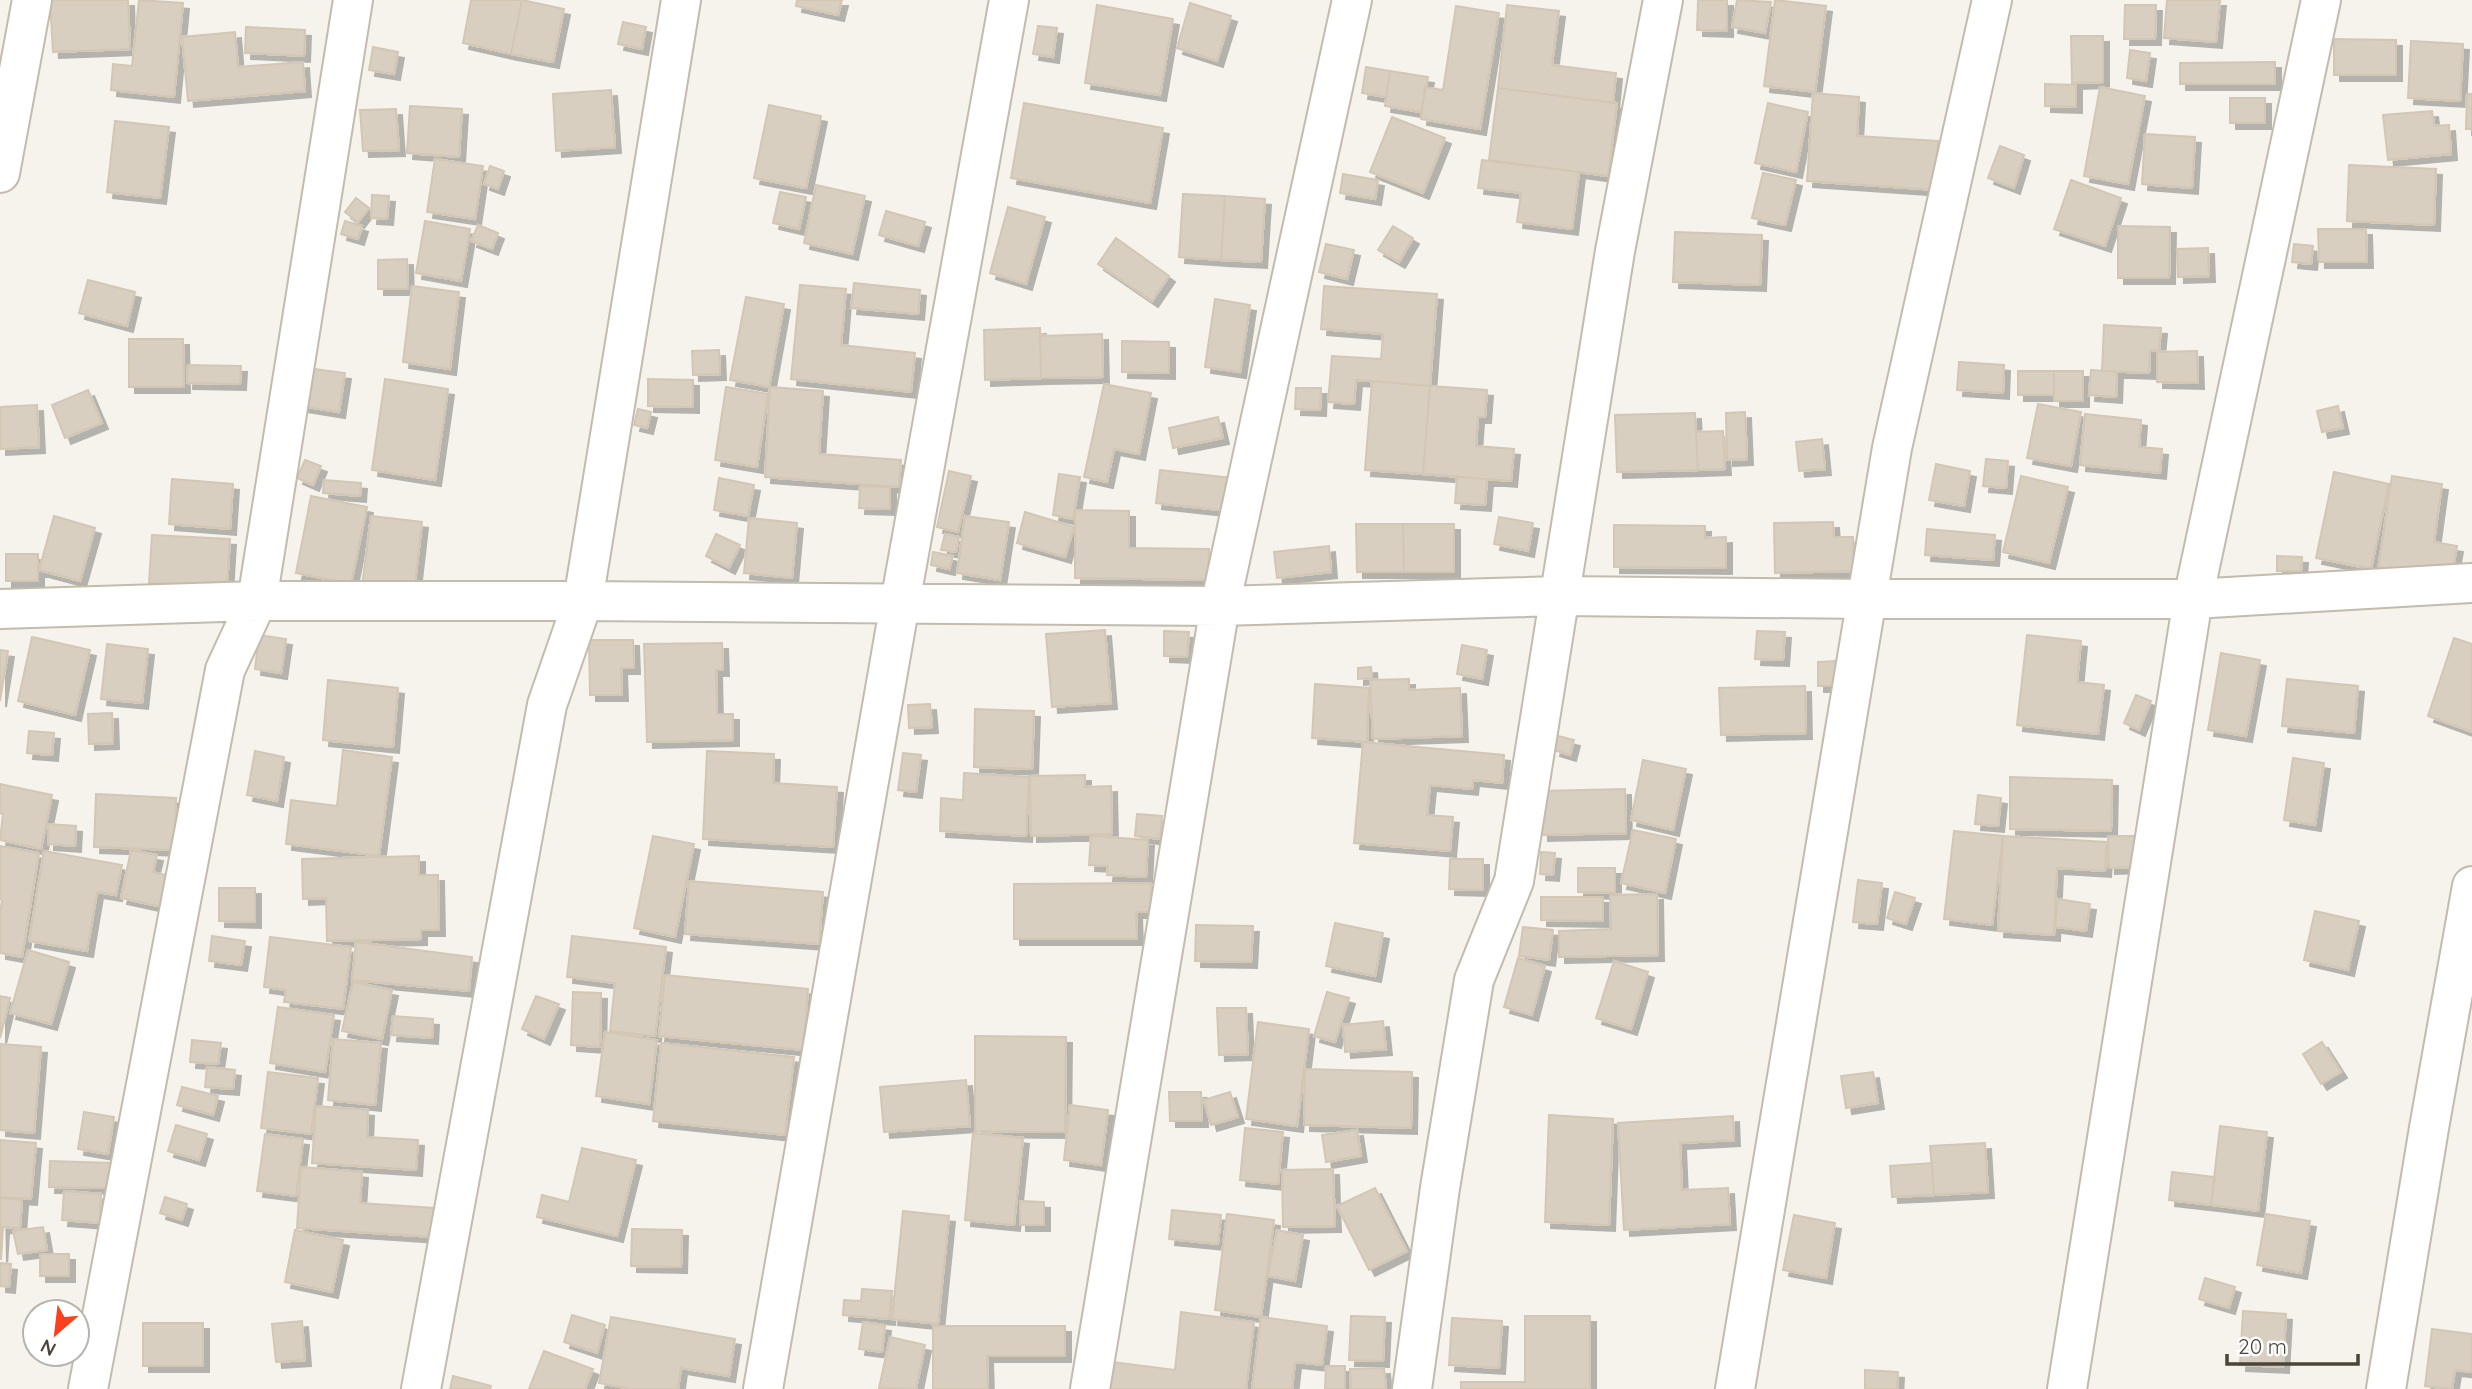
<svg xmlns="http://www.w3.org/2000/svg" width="2472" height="1389" font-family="Quicksand,sans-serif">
	<defs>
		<filter id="shadow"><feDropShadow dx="6" dy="6" stdDeviation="0" flood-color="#0004"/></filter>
	</defs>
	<rect width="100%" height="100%" fill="#f6f3ec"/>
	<!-- building -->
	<path fill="#d8cfc1" stroke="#d3c7b4" stroke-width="2" filter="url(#shadow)" d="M50,0H128L130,49L53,52Z
		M139,0L183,3L174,97L111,90L113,64L132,66Z
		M471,0H522L511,54L463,43Z
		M522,0L564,9L553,62L511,54Z
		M797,0H842L838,15L796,6Z
		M1698,0H1727V31L1697,30Z
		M1737,0L1771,2L1765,33L1732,27Z
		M1775,0L1826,6L1815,92L1764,86Z
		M2167,0H2220L2216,42L2164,38Z
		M1190,3L1231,16L1217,61L1177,48Z
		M1097,5L1173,19L1160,95L1085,83Z
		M1507,5L1559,11L1552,65L1616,73L1613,103L1498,88Z
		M2125,5H2156L2155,39H2124Z
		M1456,6L1499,13L1480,129L1421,119L1425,87L1443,90Z
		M623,22L646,27L642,49L618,44Z
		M1038,26L1057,28L1053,57L1033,54Z
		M246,27L305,30L304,56L245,53Z
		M235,32L238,67L303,62L305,91L188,101L182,37Z
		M2071,36H2103V82L2072,83Z
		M2334,39L2396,40V75H2334Z
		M2411,41L2463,44L2460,101L2408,98Z
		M373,47L398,52L394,74L369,70Z
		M2130,50L2150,53L2146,81L2127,78Z
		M2275,62V84H2180V63Z
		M1366,67L1390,71L1386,97L1362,93Z
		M1390,71L1428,77L1421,112L1385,106Z
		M2045,84L2076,85V107L2045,106Z
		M2100,87L2145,96L2128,184L2084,176Z
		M1498,88L1617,103L1608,176L1489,160Z
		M611,90L615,147L556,151L553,94Z
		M1813,93L1859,97L1857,136L1938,141L1935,190L1807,181Z
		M2467,94H2472V129H2466Z
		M2230,98H2265V123H2230Z
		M1024,103L1163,128L1150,203L1011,178Z
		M1768,103L1808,112L1796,172L1755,163Z
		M769,105L821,116L806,188L754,178Z
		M410,106L462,109L459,157L407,153Z
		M396,109L399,150L363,151L360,110Z
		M2432,111L2434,126L2449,125L2451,154L2388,160L2383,115Z
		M1392,117L1445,138L1423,193L1370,172Z
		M115,121L169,127L160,198L107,192Z
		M2145,134L2195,137L2192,188L2142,184Z
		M2000,146L2024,155L2014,188L1988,178Z
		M435,159L483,166L475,219L427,212Z
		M1482,160L1579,172L1572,229L1517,222L1521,193L1478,188Z
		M2349,165L2436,169L2434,225L2347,221Z
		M490,166L504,171L498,189L484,184Z
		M1763,173L1796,180L1785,225L1752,218Z
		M1343,174L1378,180L1375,199L1340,193Z
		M2071,180L2121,198L2105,246L2054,229Z
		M816,185L865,196L852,254L804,243Z
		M780,192L806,197L799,229L773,223Z
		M1183,194L1225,196L1221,260L1179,257Z
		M372,195L389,196L387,219L371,218Z
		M1225,196L1265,199L1261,262L1221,260Z
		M356,198L369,208L358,222L345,212Z
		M1008,207L1045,217L1026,284L990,273Z
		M886,211L925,222L918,246L879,235Z
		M345,221L362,226L358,239L341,234Z
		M425,221L470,229L461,281L416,273Z
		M478,225L498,233L492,249L471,241Z
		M1393,226L1413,238L1399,262L1378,250Z
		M2118,226L2170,227L2169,278H2118Z
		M2318,229H2366L2367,262H2319Z
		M1675,232L1762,235L1760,285L1673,282Z
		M1116,238L1169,276L1152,301L1098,264Z
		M1326,244L1354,250L1347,279L1319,272Z
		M2294,244L2313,246L2311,264L2292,262Z
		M2208,248L2209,276L2178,277L2177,249Z
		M407,259L408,289H378V260Z
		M88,280L135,292L127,326L79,313Z
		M854,283L920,290L918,314L851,308Z
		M800,285L846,289L841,345L915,353L911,392L791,379Z
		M412,286L459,292L450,369L403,362Z
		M1324,286L1437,294L1430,386L1356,380L1354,404L1328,402L1332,356L1381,359L1383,334L1321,329Z
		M746,297L784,304L769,387L730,380Z
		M1215,299L1250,305L1240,372L1205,367Z
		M2104,325L2161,328L2159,351L2150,350L2149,373L2102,371Z
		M1040,328L1041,378L985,380L984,330Z
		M1102,334L1103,377L1041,378L1040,336Z
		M129,339H183L184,387H129Z
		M1122,341L1169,342V373L1122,372Z
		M719,350L720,374L693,375L692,351Z
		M2197,351L2198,383L2157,382V352Z
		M1959,362L2004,365L2003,393L1957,390Z
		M188,365L241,366L240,384L187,383Z
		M307,368L345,373L339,412L301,406Z
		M2091,370L2117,372L2116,397L2089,395Z
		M2018,371H2054V395H2018Z
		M2054,371H2083V401H2054Z
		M385,379L448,389L435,480L372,470Z
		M648,379L693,380V407L648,406Z
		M1372,381L1430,386L1423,474L1365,470Z
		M1104,384L1151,393L1139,454L1114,449L1107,482L1084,477Z
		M1430,386L1487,390L1485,417H1478L1476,446L1514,449L1511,481L1423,474Z
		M726,387L768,394L757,467L715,460Z
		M770,387L823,391L819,454L901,460L899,487L765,477Z
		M1296,388H1321L1320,410L1295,409Z
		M88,390L102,423L65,438L52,405Z
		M2038,404L2081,412L2071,466L2027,458Z
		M37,405L39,447L0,449V407Z
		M2338,406L2343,428L2322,432L2317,411Z
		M638,409L651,412L647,428L634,425Z
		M1745,412L1747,459L1727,460L1726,413Z
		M1695,413L1698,470L1617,472L1615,415Z
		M2085,414L2141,420L2139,447L2162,449L2160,473L2080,465Z
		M1218,417L1223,438L1173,448L1169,428Z
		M1723,431L1725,469L1698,470L1696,432Z
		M1822,439L1825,469L1799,471L1796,442Z
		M1986,459L2008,461L2006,488L1983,486Z
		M305,460L321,466L313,485L297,478Z
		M1936,464L1970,471L1964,506L1929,500Z
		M1160,470L1231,478L1227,511L1156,503Z
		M949,471L971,476L958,532L937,527Z
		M2334,472L2389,484L2371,569L2316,558Z
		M1059,474L1080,477L1073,519L1053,515Z
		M2021,476L2068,487L2049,563L2003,552Z
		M2392,476L2442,484L2434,542L2457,546L2453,568L2428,565L2426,578L2378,570Z
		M1457,477L1487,479L1485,505L1455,503Z
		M719,478L754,485L748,516L714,510Z
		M172,479L233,484L230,529L169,524Z
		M324,480L361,483L360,496L323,493Z
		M860,486L890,487V509L859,508Z
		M311,496L367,507L351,584L296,573Z
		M1075,510L1129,511V548L1209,549L1208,580L1075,578Z
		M1025,512L1074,527L1065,557L1017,543Z
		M54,516L95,528L80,581L39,570Z
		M371,516L422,522L414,592L362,586Z
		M965,516L1009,522L1000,580L957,573Z
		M1499,517L1533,523L1528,551L1494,544Z
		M749,518L797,523L792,578L744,573Z
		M1833,522L1834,537H1853L1854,571L1775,573L1774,523Z
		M1356,524H1403L1404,572H1357Z
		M1403,524H1454V572H1404Z
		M1614,525L1705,526V538L1726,537V568L1614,567Z
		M1927,529L1995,535L1993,560L1925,555Z
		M716,534L740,545L729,568L706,556Z
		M945,534L959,537L956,552L941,550Z
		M152,535L230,539L227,586L149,583Z
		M1329,546L1331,572L1277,578L1274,552Z
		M933,552L953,556L949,569L931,565Z
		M6,554H38V581H6Z
		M2277,556L2302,557L2301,571H2277Z
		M1105,630L1111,703L1052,707L1046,634Z
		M1164,631L1189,632L1187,657L1164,656Z
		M1757,631L1785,632L1783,660L1755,659Z
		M259,635L286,639L281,673L255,669Z
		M2027,635L2081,641L2077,682L2104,685L2098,734L2017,725Z
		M32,637L90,650L75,715L18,701Z
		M2454,638L2472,644V732L2428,716Z
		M589,640H633L634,668H621L622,695H590Z
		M722,643L723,670H716L717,714H733V740L647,742L644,644Z
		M107,644L148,649L142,703L101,699Z
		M1462,645L1487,650L1482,679L1457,674Z
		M0,650L8,651L0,701Z
		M2221,653L2260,660L2246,736L2208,730Z
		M1837,661V686H1818V662Z
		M1371,667L1372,678L1358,679V668Z
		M1409,679V690L1460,688L1462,736L1373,739L1370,680Z
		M2287,679L2358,686L2354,733L2282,726Z
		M328,680L398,688L393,747L323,740Z
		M1315,684L1369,688L1367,742L1312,738Z
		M1805,686L1806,733L1721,735L1719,688Z
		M2136,695L2151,701L2139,730L2124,723Z
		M930,704L932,727L909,728L908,705Z
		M975,709L1034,711L1032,769L974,767Z
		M112,713L113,743L89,744L88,714Z
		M29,731L54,733L52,755L27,753Z
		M1558,736L1574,740L1570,755L1554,750Z
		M1363,742L1504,755L1502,783L1473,780L1472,789L1430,785L1427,815L1453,817L1450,851L1354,843Z
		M343,750L392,757L379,856L286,844L291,800L337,806Z
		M255,751L284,757L277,801L247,795Z
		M707,751L774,754L773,783L837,787L833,847L703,839Z
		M903,753L921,755L916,792L898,790Z
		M2293,758L2324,763L2315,825L2284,820Z
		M1643,760L1686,769L1673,830L1631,820Z
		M964,773L1029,777L1026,836L940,831L941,798L963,800Z
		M1085,775V787L1111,786L1112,834L1031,836L1030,776Z
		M2010,777L2112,780L2111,831L2010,829Z
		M0,784L52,795L41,849L0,840L3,814L0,813Z
		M1625,789L1626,833L1542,835L1540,791Z
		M96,794L176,798L175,850L94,847Z
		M1978,795L2001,798L1998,826L1975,824Z
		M1137,814L1162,816L1160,839L1135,836Z
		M48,824L76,826L75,846L48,844Z
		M1633,830L1676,839L1665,893L1621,883Z
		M1954,831L2003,836L1992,925L1944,919Z
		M653,836L694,844L675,937L634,928Z
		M1091,836L1148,840L1146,877L1107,875L1108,866L1089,865Z
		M2003,836L2107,842L2105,871L2057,868L2054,935L1998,931Z
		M2108,836H2136L2137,867L2109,868Z
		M0,846L39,853L22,957L0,953V914L2,900L0,899Z
		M131,850L157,855L153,872L174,877L167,908L121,898Z
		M44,851L122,865L116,895L97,892L87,951L29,941Z
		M1541,852L1555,853L1553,875L1540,874Z
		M419,856V875H438L439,930H421V939L327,941L326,898L303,899L302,859Z
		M1450,859H1483V890L1449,889Z
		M1578,868H1615V893L1578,892Z
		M1858,880L1882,883L1877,924L1853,922Z
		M689,881L823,892L819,944L685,934Z
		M1151,883L1152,912H1136L1137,939H1014V884Z
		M219,888H255V922L219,921Z
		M1895,892L1915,898L1906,924L1887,918Z
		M1657,894L1658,955L1559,957V931L1611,929L1610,895Z
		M1541,897H1603V921L1541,920Z
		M2058,899L2090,904L2086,931L2055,927Z
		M2315,911L2359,921L2348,970L2304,960Z
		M1335,923L1383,933L1375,976L1326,966Z
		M1196,925L1253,926L1251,962L1195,961Z
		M1523,927L1553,930L1549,960L1519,956Z
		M212,936L245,941L241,965L209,961Z
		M572,936L666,947L655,1036L610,1031L615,983L567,977Z
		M270,937L351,947L343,1009L284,1002L286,990L264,987Z
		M356,942L472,957L469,991L352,980Z
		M28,950L69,962L51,1024L10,1013Z
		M1518,958L1545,966L1532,1015L1504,1007Z
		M1614,961L1648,972L1631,1029L1596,1018Z
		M665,975L808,989L803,1050L659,1036Z
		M353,982L392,990L382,1039L342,1031Z
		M573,992L601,993L600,1047L571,1045Z
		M1327,992L1349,998L1335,1042L1314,1036Z
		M0,996L10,998L0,1038Z
		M536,996L559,1004L544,1039L522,1029Z
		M278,1007L334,1015L325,1072L270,1063Z
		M1217,1008H1246L1248,1054L1219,1055Z
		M393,1016L433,1019L432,1038L391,1035Z
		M1383,1021L1386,1049L1345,1052L1343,1025Z
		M1258,1022L1309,1029L1297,1126L1246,1119Z
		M605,1032L657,1040L649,1104L596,1096Z
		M975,1036L1066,1037L1065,1132L975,1131Z
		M333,1039L381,1043L375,1105L328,1100Z
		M192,1040L221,1043L218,1064L190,1062Z
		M2322,1042L2341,1072L2321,1084L2303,1054Z
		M661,1043L794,1057L785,1135L653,1121Z
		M0,1044L41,1047L34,1133L0,1130Z
		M207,1067L235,1070L233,1089L205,1087Z
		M1305,1069L1412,1072L1411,1128L1304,1125Z
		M268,1072L318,1078L311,1134L261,1128Z
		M1873,1072L1878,1103L1846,1108L1841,1076Z
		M966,1080L970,1126L884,1132L880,1087Z
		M182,1087L218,1096L213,1115L177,1105Z
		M1169,1092H1201L1202,1121H1170Z
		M1230,1092L1238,1117L1211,1125L1204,1100Z
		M1070,1105L1108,1110L1101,1165L1064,1160Z
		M316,1106L368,1110L367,1137L418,1140L416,1170L312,1163Z
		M84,1112L114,1117L108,1154L78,1149Z
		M1549,1115L1613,1119L1609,1225L1545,1222Z
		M1733,1116L1734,1140L1680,1143L1682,1190L1728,1188L1730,1224L1624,1230L1618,1123Z
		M176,1125L207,1134L199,1160L168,1151Z
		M2220,1126L2267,1132L2258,1211L2211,1205Z
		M1245,1128L1283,1132L1278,1184L1240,1180Z
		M1357,1130L1361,1156L1326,1162L1322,1135Z
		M973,1133L1023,1138L1014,1225L965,1220Z
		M265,1134L303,1139L296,1196L257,1191Z
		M0,1140L36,1143L31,1199L0,1197Z
		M1985,1143L1988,1192L1934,1195L1930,1146Z
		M582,1148L636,1160L617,1236L537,1217L542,1195L569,1202Z
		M50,1161L112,1163L111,1188L49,1187Z
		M1932,1163L1934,1195L1892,1197L1890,1166Z
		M301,1167L362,1172L360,1203L434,1208L432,1237L297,1228Z
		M1333,1169L1335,1226L1283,1227L1282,1170Z
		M2172,1172L2215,1177L2211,1205L2169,1200Z
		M1375,1188L1407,1251L1369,1270L1337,1206Z
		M64,1191L101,1194L100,1223L62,1220Z
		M165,1197L187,1204L182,1220L160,1213Z
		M0,1198L22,1200L20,1228L3,1227L1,1260Z
		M1020,1201L1044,1202V1225H1020Z
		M1172,1210L1221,1215L1218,1244L1169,1239Z
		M903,1211L949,1216L938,1324L892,1319Z
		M1227,1214L1274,1220L1261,1317L1215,1310Z
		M2266,1214L2310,1221L2301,1273L2257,1265Z
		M1794,1215L1835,1223L1826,1278L1783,1270Z
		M43,1227L47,1250L18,1254L13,1231Z
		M632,1229L682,1230L681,1267L631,1266Z
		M295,1230L343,1240L332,1292L285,1282Z
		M1277,1230L1303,1235L1295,1281L1268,1276Z
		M40,1254H69V1276H40Z
		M0,1263L11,1264L9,1287L0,1286Z
		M2205,1278L2235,1287L2229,1308L2199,1299Z
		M862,1289L892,1291L889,1319L843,1315L844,1300L861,1301Z
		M2243,1311L2286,1314L2283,1367L2240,1365Z
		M1181,1312L1254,1322L1246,1389H1109L1113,1362L1175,1370Z
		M572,1315L605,1325L597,1353L564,1342Z
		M1351,1316L1385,1317L1383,1361L1349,1360Z
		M1525,1316H1590V1389H1461V1382H1525Z
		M611,1317L735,1339L729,1376L681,1368L678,1389H631L599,1383Z
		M1261,1317L1327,1326L1322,1365L1295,1362L1292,1389H1252Z
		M1452,1318L1502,1321L1499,1368L1449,1365Z
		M302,1321L305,1360L276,1362L272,1324Z
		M863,1322L885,1325L882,1352L859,1349Z
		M143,1323H203V1366H143Z
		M933,1326H1065V1356H987L988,1389H933Z
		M2432,1329L2472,1334V1372L2455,1370L2452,1389L2425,1386Z
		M890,1337L925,1345L916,1389L879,1388Z
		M544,1351L593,1369L585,1389H529Z
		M1326,1366H1345V1389H1325Z
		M1384,1368L1386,1389H1351L1350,1369Z
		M1865,1370L1898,1372L1897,1389H1865Z
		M453,1376L491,1386L490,1389H450Z"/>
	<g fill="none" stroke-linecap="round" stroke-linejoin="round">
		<defs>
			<path id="minor" d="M0,173L32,0
				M0,609L257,601H583L1220,606L1560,596L1868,599H2193L2472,583
				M88,1389L225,670L257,601L353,0
				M421,1389L547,705L583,601L681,0
				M763,1389L900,603L1009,0
				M1090,1389L1220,606L1352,0
				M1412,1389L1440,1188L1474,980L1514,881L1615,251L1663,0
				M1735,1389L1892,448L1992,0
				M2067,1389L2193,599L2321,0
				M2386,1389L2429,1128L2472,886"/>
		</defs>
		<!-- minor casing -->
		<use href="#minor" stroke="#c2bbae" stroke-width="42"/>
		<!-- minor -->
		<use href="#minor" stroke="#fff" stroke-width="38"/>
	</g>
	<!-- north arrow -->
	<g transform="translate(56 1333) rotate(208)"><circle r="33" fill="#ffffff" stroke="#b7b4b0" stroke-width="2"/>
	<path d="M0-5L12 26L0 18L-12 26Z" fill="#fc3f1d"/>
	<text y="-10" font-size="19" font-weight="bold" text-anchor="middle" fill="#4b4439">N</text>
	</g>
	<!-- scale -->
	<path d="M2227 1354v10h131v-10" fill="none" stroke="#4b4439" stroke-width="3.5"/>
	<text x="2238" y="1354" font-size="21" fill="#4b4439" stroke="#ffffff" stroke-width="5" paint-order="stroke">20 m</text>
</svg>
